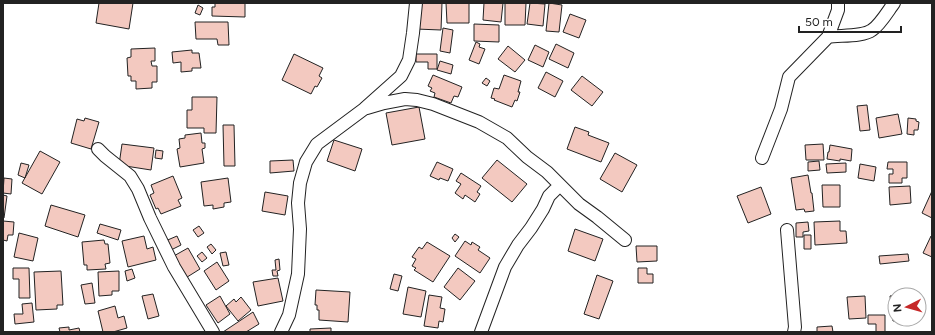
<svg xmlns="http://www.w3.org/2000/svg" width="935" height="335" font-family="Figtree,sans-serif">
	<rect width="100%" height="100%" fill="#fff"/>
	<!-- building -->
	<path fill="#f3c9c0" stroke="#222" d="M99,3H133L129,29L96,23Z
		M215,3H245V17L212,16V7H215Z
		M417,3H442L441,30L416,29Z
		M446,3H469V23H447Z
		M484,3H503L501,22L483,20Z
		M505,3H526L525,25H505Z
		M530,3L545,4L543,26L527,24Z
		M549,3L562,5L559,32L546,31Z
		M198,5L203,8L200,15L195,13Z
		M570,14L586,20L579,38L563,32Z
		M195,22H228L229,45H218L217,39H196Z
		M474,24L499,25V42L474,41Z
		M443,28L453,30L450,53L440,51Z
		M476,42L480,44L479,47L485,49L479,64L469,60Z
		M556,44L574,53L568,68L549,59Z
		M535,45L549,52L543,67L528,60Z
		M508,46L525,60L515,72L498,59Z
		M155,48V61H151L152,66H157V82H152V88L136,89V81H131V76H128L127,58L131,57V49Z
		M192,50V53H199L201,68H192V71L181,72V62L173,63L172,52Z
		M294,54L323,68L319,76L322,78L317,87L315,86L311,94L282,80Z
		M416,54H437V69H428V62H416Z
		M440,61L453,65L451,74L437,70Z
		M546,72L563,81L555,97L538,88Z
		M433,75L462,87L458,97L454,96L451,103L434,97L435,93L430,91L432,88L428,86Z
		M504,75L521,81L518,92H520L517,101L515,100L512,107L494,100L495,99L491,98L494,88L499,89Z
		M582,76L603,92L592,106L571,90Z
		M486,78L490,81L487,86L482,83Z
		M192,97H217L216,133H204V128H187V110H192Z
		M867,105L870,130L860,131L857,106Z
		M419,107L425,139L392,145L386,113Z
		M898,114L902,134L879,138L876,118Z
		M85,118L99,122L91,149L71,143L77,119L84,121Z
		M908,118L916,119V121L919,122L918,130H914V135L907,134Z
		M223,125H234L235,166H224Z
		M575,127L589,132L588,135L609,143L601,162L567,149Z
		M201,133L202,143H205V148L202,149L204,163L180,167L177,149L180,148L179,139L185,138V135Z
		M334,140L362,149L355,171L327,161Z
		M122,144L154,148L151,170L119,165Z
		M823,144L824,160H806L805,145Z
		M830,145L852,149L851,161L840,159V161L827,159L828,152H829Z
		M156,150L163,151L162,159L155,158Z
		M40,151L60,162L42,194L22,183Z
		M615,153L637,165L622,192L600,179Z
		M293,160L294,171L270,173V161Z
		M497,160L527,184L512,202L482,178Z
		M819,161L820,170L808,171V162Z
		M437,162L453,169L448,181L440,178L439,180L430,176Z
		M888,162H907V178H902V183H889V174H893V169H887Z
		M21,163L29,165L25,178L18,175Z
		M846,163V172L827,173L826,164Z
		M860,164L876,167L874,181L858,178Z
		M461,173L481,186L477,192L480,194L475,202L465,195L463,199L455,193L461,184L456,181Z
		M808,175L811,193H812L814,211L805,212L804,209L796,210L791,178Z
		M173,176L182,198L178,200L181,206L161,214L158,208L156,209L150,195L154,193L151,185Z
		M4,178L12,179L11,194L3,193Z
		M228,178L231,202L224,203V207L213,209V205L204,206L201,182Z
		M822,185H840V207H823Z
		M910,186L911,203L890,205L889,187Z
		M761,187L771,214L748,223L737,196Z
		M932,191V218L922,213Z
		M265,192L288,196L285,215L262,211Z
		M3,195L7,196L4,218H3Z
		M51,205L85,215L78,237L45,226Z
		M3,221L14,222L13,235H8L7,241L3,240Z
		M840,221V231H846L847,243L815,245L814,222Z
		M808,222L809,231L803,232V237H796V223Z
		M100,224L121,230L118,240L97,233Z
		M199,226L204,233L198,237L193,230Z
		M575,229L603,239L595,261L568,251Z
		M19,233L38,238L33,261L14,257Z
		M455,234L459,237L455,242L452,238Z
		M804,235H811V249H804Z
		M144,236L147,249L153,247L156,260L128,267L122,241Z
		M177,236L181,245L167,252L163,242Z
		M931,236H932V257L923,253Z
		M104,240L105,244H108L110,263L105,264L106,269L87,270V265H84L82,242Z
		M465,241L471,245L472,242L480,247L478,250L490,258L480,273L455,256Z
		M427,242L450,256L433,282L414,270L416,268L412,266L416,259L412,257L419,247L422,249Z
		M211,244L216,250L212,254L207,247Z
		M636,246H657V261L637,262Z
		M188,248L200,269L184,279L172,257Z
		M202,252L207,258L202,262L197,256Z
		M226,252L229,265L223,266L220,253Z
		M908,254L909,261L880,264L879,256Z
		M279,259L280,270L277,271L278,276H273L272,270H276L275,260Z
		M217,262L229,281L216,290L204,271Z
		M13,268H29L30,298H19V279H13Z
		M458,268L475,281L460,300L444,287Z
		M638,268H647V274H653V283H638Z
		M132,269L135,278L127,281L125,271Z
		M61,271L63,305H57V309L36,310L34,272Z
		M119,271V291H112V295L99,296L98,272Z
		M394,274L402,276L398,291L390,289Z
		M597,275L613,281L599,319L584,314Z
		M278,278L283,301L258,306L253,282Z
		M92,283L95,303L85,304L81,285Z
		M408,287L426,291L421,317L403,314Z
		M316,290L350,292L348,322L319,320V310H317V305H315Z
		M153,294L159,316L148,319L142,296Z
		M429,295L442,297L440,308L445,309L443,322L439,321L438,328L424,326Z
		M895,295V319H915L893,321L890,296Z
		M220,296L230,314L218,323L206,305Z
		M865,296L866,318L849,319L847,297Z
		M241,297L251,310L238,321L226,306L234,299L236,302Z
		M32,303L34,322L15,324L14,314H23L22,304Z
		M115,306L118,318L124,316L127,328L113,332H103L98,311Z
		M253,312L259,324L246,332H223Z
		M868,315H885V332H876V324H868Z
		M832,326L833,332H817V327Z
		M69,327V330L79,328L80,332H60L59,328Z
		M331,328V332H310V329Z"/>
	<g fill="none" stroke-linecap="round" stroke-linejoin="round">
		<defs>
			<path id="street" d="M828,37C839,35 863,37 872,30C880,25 888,11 894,3
				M367,108L384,103L405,99L417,100L433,104L479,122L507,138L527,157L547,172L579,204L597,217L625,240
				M98,149L105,156L130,176L138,189L150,218L174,267L213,332
				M762,158L781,109L789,77L828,37L838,10V3
				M787,230L795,327L794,332
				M281,332L289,315L298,274L300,229L298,203L300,183L306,162L317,144L364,109L401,76L409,60L413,33L416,3
				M481,332L505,267L518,245L531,228L543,209L549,196L560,185"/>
		</defs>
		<!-- street casing -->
		<use href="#street" stroke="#222" stroke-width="14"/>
		<!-- street -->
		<use href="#street" stroke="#fff" stroke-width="12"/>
	</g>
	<!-- border -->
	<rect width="935" height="335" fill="none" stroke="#222222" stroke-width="8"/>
	<!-- north arrow -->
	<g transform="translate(907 307) rotate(264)"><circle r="19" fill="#ffffff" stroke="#a7a7a7"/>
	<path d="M0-3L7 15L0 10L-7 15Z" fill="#c62828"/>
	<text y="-6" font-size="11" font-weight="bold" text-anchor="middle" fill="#222222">N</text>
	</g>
	<!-- scale -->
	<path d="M799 26v6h102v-6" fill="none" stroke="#222222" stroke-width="2"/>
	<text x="805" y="26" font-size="12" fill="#222222" stroke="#ffffff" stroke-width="3" paint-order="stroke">50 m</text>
</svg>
